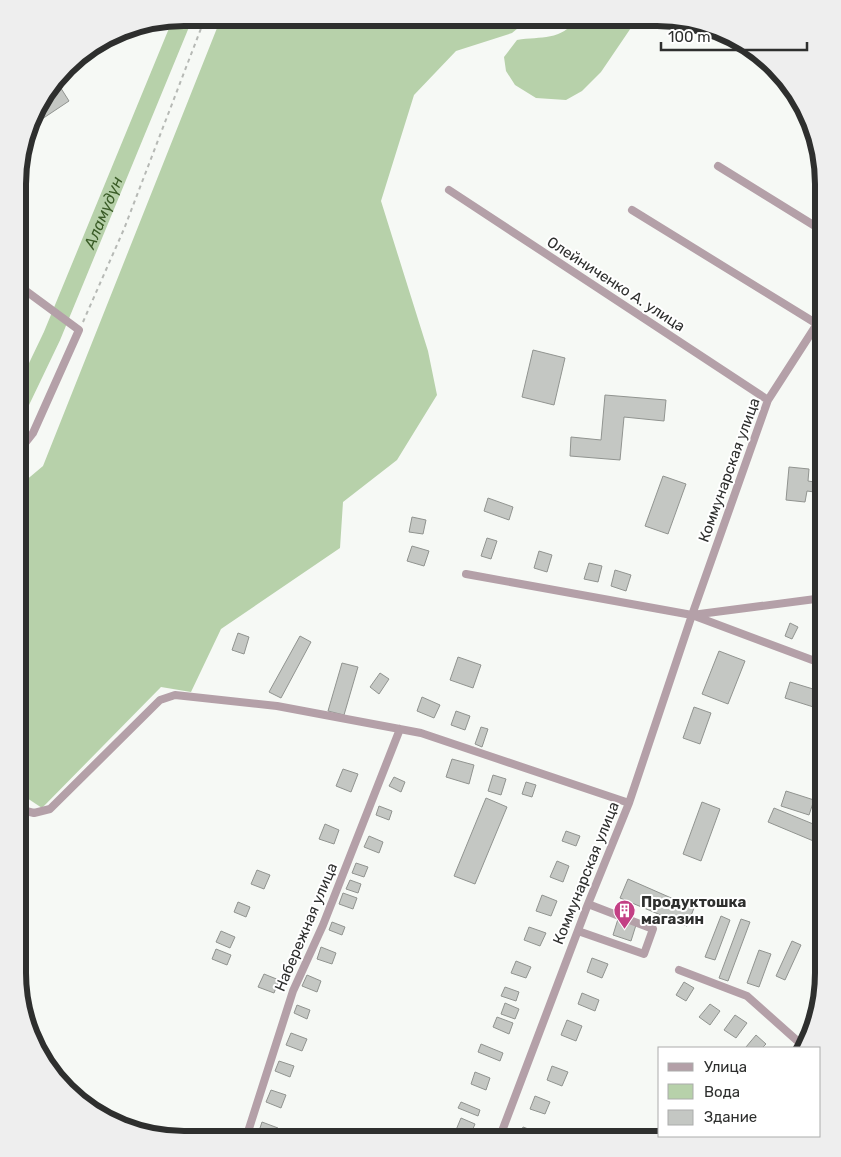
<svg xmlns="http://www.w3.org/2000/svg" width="841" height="1157" font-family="Rubik,sans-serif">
	<rect width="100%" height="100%" fill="#f6f9f5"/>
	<!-- water -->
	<path fill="#b7d1aa" d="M221,18L529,19L512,33L456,51L414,95L381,201L428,351L437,395L397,460L343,502L340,548L221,629L191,692L161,687L42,808L18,792V487L43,466Z
		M576,19H637L601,72L582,91L566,100L536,98L515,85L506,71L504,57L517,40C541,36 562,41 576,19Z"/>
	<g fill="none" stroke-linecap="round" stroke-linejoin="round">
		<!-- river -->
		<path stroke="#b7d1aa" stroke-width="18" id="s1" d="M19,405L52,336L183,18"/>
	</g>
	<!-- building -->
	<path fill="#c4c7c3" stroke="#919490" d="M67,68L70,74L61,79L60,76Z
		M57,82L69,101L42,119L36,111L40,101Z
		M533,350L565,358L554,405L522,397Z
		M605,395L666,400L664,421L624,417L620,460L570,456L571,437L601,440Z
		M789,467L809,469L808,481L821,483L823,470V505H820L822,493L807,491L805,502L786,500Z
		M663,476L686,484L668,534L645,526Z
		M488,498L513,507L509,520L484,511Z
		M412,517L426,520L423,534L409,532Z
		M487,538L497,541L491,559L481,556Z
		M412,546L429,551L424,566L407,561Z
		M539,551L552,555L547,572L534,568Z
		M589,563L602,566L598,582L584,579Z
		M615,570L631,575L626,591L611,586Z
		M823,621V647L814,643Z
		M790,623L798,627L792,639L785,636Z
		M238,633L249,637L244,654L232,650Z
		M300,636L311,642L281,698L269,692Z
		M719,651L745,661L728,704L702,694Z
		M458,657L481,665L473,688L450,680Z
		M342,663L358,667L344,715L328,711Z
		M380,673L389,679L379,694L370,687Z
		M790,682L823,692V710L785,698Z
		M422,697L440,705L434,718L417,711Z
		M694,707L711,713L700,744L683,738Z
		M456,711L470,716L465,730L451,725Z
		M481,727L488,729L482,747L475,744Z
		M452,759L474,765L469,784L446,777Z
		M343,769L358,774L351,792L336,786Z
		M493,775L506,779L501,795L488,791Z
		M394,777L405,782L401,792L389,786Z
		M526,782L536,785L532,797L522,794Z
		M786,791L814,800L809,815L781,806Z
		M486,798L507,807L475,884L454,876Z
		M702,802L720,809L701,861L683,854Z
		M379,806L392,811L389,820L376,815Z
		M774,808L823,828V845L768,822Z
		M325,824L339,830L334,844L319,839Z
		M566,831L580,836L576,846L562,841Z
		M369,836L383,842L379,853L364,847Z
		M557,861L569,866L563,882L550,877Z
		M356,863L368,867L364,877L352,873Z
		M257,870L270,875L264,889L251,884Z
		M628,879L694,908L687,926L620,898Z
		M350,880L361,884L358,893L346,889Z
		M343,893L357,898L353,909L339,904Z
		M542,895L557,901L551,916L536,911Z
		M238,902L250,907L246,917L234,912Z
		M721,916L730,920L715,960L705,957Z
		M618,919L636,925L631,941L613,935Z
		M741,919L750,922L728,981L719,978Z
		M332,922L345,927L342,935L329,930Z
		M529,927L546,933L540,946L524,940Z
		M221,931L235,937L230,948L216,942Z
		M792,941L801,945L785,980L776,976Z
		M321,947L336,953L332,964L317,959Z
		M216,949L231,955L227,965L212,959Z
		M759,950L771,954L759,987L747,983Z
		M592,958L608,964L602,978L587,972Z
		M516,961L531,967L526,978L511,973Z
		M264,974L279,980L274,993L258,987Z
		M307,975L321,981L317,992L302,986Z
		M823,978V984L813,1013L808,1011Z
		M684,982L694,988L686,1001L676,995Z
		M505,987L519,992L516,1001L501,996Z
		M582,993L599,1000L595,1011L578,1004Z
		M505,1003L519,1009L515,1019L501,1014Z
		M710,1004L720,1011L710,1025L699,1017Z
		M297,1005L310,1010L307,1019L294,1013Z
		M735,1015L747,1023L736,1038L724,1030Z
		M497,1017L513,1023L509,1034L493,1027Z
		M567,1020L582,1026L576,1041L561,1035Z
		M291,1033L307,1039L302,1051L286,1045Z
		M756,1035L766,1044L762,1048H747L746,1047Z
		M481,1044L503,1053L500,1061L478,1052Z
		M279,1061L294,1066L290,1077L275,1071Z
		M552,1066L568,1072L562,1086L547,1080Z
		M475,1072L490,1078L486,1090L471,1084Z
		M271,1090L286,1095L281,1108L266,1102Z
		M535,1096L550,1102L545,1114L530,1109Z
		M461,1102L480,1110L478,1116L458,1108Z
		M461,1118L475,1124L470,1136L456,1130Z
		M262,1122L278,1128L274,1138L258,1134Z
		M523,1127L539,1133L537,1139L519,1137Z
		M340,1132L353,1138V1139H337Z"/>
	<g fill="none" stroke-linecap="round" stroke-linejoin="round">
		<!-- path -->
		<path stroke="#b6b9b5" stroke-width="2" stroke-dasharray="4 4" stroke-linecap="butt" d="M83,322L124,229L205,18"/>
		<!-- minor -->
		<path stroke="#b4a0a8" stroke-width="8" d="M718,166L823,231
			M449,190L768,400
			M632,210L817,324
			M18,452L33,433L79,330L22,288L19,283
			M466,574L692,615L823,664
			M692,615L768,400L817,324L823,318
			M18,809L34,813L50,809L160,700L175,695L277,706L421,733L629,803
			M578,931L644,954L653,929L588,904
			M679,970L747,996L802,1045
			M246,1138L293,991L323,925L400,729
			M499,1139L588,904L629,803L692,615L823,598"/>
	</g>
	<!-- icons -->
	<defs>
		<symbol id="building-pin" viewBox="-11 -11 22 30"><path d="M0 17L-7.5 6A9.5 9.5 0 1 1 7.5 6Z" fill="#c34085" stroke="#fff"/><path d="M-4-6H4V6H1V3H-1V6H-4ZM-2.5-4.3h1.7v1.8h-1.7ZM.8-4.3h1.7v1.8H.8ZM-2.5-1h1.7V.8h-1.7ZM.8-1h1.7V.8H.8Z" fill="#fff"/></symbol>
	</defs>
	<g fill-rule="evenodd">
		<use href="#building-pin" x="612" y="898" width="25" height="34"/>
	</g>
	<g text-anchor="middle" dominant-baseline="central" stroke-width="4" stroke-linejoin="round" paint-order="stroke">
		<!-- street labels -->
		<g font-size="15" fill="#2e2f2e" stroke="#fff">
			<text transform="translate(616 284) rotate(33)">Олейниченко А. улица</text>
			<text transform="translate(729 470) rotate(-70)">Коммунарская улица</text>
			<text transform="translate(586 873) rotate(-68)">Коммунарская улица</text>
			<text transform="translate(306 927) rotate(-67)">Набережная улица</text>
		</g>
		<!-- poi labels -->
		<g font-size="15" font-weight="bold" fill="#2e2f2e" stroke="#fff" text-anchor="start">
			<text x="641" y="902">Продуктошка<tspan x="641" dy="17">магазин</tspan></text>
		</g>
		<!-- water labels -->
		<g font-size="16" font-style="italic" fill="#3b5d28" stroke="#fff">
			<text stroke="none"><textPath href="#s1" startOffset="210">Аламүдүн</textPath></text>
		</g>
	</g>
	<!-- crop -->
	<path d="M0 0H841V1157H0ZM184 26H657A158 158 0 0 1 815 184V973A158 158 0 0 1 657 1131H184A158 158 0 0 1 26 973V184A158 158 0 0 1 184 26Z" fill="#eee" fill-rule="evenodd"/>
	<path fill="none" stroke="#2e2f2e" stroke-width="6" d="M184 26H657A158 158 0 0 1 815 184V973A158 158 0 0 1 657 1131H184A158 158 0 0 1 26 973V184A158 158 0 0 1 184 26Z"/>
	<!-- legend -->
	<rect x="658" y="1047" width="162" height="90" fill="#ffffff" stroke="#abacab"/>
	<rect x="668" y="1063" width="25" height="8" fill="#b4a0a8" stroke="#abacab"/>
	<text x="704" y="1072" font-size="15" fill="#2e2f2e">Улица</text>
	<rect x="668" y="1084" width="25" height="15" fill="#b7d1aa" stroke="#abacab"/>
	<text x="704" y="1097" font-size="15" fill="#2e2f2e">Вода</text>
	<rect x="668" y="1110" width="25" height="15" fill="#c4c7c3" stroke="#abacab"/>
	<text x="704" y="1122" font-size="15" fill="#2e2f2e">Здание</text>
	<!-- scale -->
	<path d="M661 42v8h146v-8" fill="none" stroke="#2e2f2e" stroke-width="2.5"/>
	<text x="668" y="42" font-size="15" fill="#2e2f2e" stroke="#ffffff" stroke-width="4" paint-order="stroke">100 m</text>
</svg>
